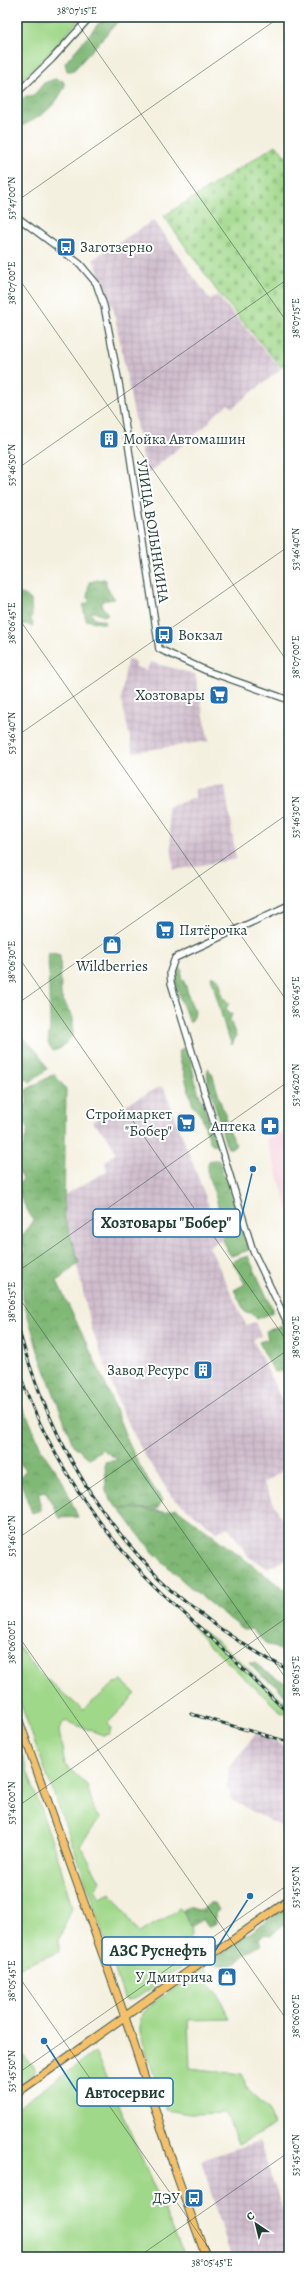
<svg xmlns="http://www.w3.org/2000/svg" width="306" height="2274" font-family="Alegreya,serif">
	<defs>
		<pattern id="industrial-grid" width="8" height="8" patternUnits="userSpaceOnUse"><rect width="8" height="8" fill="#d0bdcd"/><path d="M0 4h8M4 0v8" fill="none" stroke="#b2a3b1"/></pattern>
		<pattern id="forest-crowns" width="20" height="18" patternUnits="userSpaceOnUse"><rect width="20" height="18" fill="#80b876"/><path d="M2 6a3 3 0 1 1 6 0M12 15a3 3 0 1 1 6 0" fill="none" stroke="#689762"/></pattern>
		<pattern id="cemetery-stones" width="16" height="16" patternUnits="userSpaceOnUse"><rect width="16" height="16" fill="#a0d88a"/><path d="M2 7V4a2 2 0 0 1 4 0v3zM10 15v-3a2 2 0 0 1 4 0v3z" fill="#89ba78"/></pattern>
	</defs>
	<rect width="100%" height="100%" fill="#fff"/>
	<filter id="ink" filterUnits="userSpaceOnUse"><feTurbulence type="fractalNoise" baseFrequency=".025" numOctaves="2"/><feDisplacementMap in="SourceGraphic" scale="8" xChannelSelector="R" yChannelSelector="G"/><feConvolveMatrix kernelMatrix="1 2 1 2 8 2 1 2 1" color-interpolation-filters="sRGB"/></filter>
	<filter id="wash" filterUnits="userSpaceOnUse"><feTurbulence type="fractalNoise" baseFrequency=".012" numOctaves="4" result="noise"/><feDisplacementMap in="SourceGraphic" scale="16" xChannelSelector="R" yChannelSelector="G"/><feGaussianBlur stdDeviation="0.9" result="paint"/><feColorMatrix in="noise" values="0 0 0 0 0 0 0 0 0 0 0 0 0 0 0 0 0 1.4 0 .05"/><feComposite in="paint" operator="in"/></filter>
	<g filter="url(#wash)">
		<rect width="100%" height="100%" fill="#f4f0df"/>
		<!-- built -->
		<path fill="#f4cfdd" d="M289,1130V1211L266,1138Z"/>
		<!-- industrial -->
		<path fill="url(#industrial-grid)" d="M154,220L210,300L217,295L281,369L232,408L228,404L211,418L209,423L146,475L114,311L93,259Z
			M127,660L135,661V667L147,670L150,662L195,674L209,741L133,752L121,698Z
			M225,786L236,859L174,870L167,807L195,798V789Z
			M160,1087L164,1088L222,1240L209,1246L246,1325L255,1322L261,1336L253,1340L289,1415V1467L263,1483L289,1532V1558L267,1568L249,1557L228,1527L217,1532L172,1497L145,1456L122,1412L92,1330L61,1197L107,1171L105,1162L116,1152L106,1135L92,1122Z
			M256,1733L289,1748V1827L286,1825L284,1828L233,1801L226,1785L228,1783L229,1768Z
			M259,2141L289,2228V2248L274,2257H265L263,2254L255,2257H231L201,2160Z"/>
		<!-- green -->
		<path fill="#a0d88a" stroke="#608a5f" d="M17,17H81L53,50L17,85Z
			M189,1621L224,1647L286,1703L285,1698L289,1701V1712L282,1713L205,1641Z
			M17,1645L38,1672L83,1710L115,1683L122,1681L136,1694L108,1723L111,1729L109,1734L103,1735L65,1721L59,1730L65,1765L87,1785L94,1811L100,1819L80,1845L100,1881L95,1890L99,1898L111,1893L139,1933L169,1916L179,1908L183,1911L191,1927V1935L184,1947L183,1961L179,1969L137,1998L129,2000L124,1998L85,1879L17,1694Z
			M17,1741L60,1864L72,1908L59,1940V1952L20,1967L17,1962Z
			M205,1967L208,1983L216,1991L230,2019L188,2020L190,2068L242,2074L249,2091L267,2108L273,2126L238,2144L226,2113L190,2114L166,2110L140,2033V2018L149,2006Z
			M20,2052L35,2068V2073L17,2086V2054Z
			M95,2052L185,2257H26L17,2252V2108Z"/>
		<!-- forest -->
		<path fill="url(#forest-crowns)" stroke="#507a55" d="M122,17L73,71H67L65,63L103,18Z
			M55,79L63,81L65,85C57,107 38,119 17,128V104L26,96H33L44,83Z
			M103,579L106,580V586L115,599L102,601L101,605L108,614L104,616L94,612L90,613L97,620H104L105,624L86,620L83,607L84,604L90,602L87,597L89,582Z
			M17,593L25,595L31,600L32,616L30,619L33,623L32,627L27,624L17,625Z
			M48,952L60,955L61,996L73,1018V1035L61,1048L53,1051L48,1043L50,1028Z
			M175,964L182,969L181,977C189,987 187,1000 195,1010L194,1017L190,1023C182,1004 173,984 175,964Z
			M211,977H216L220,981L222,996L229,1003L226,1009L232,1014L230,1020L236,1036L232,1045L226,1031Z
			M24,1038L39,1054L47,1069L30,1082L26,1078L21,1080L17,1078V1066L22,1068L20,1049L17,1042Z
			M184,1047L189,1053L196,1085L217,1144L215,1146L210,1142L201,1115L193,1106L178,1052Z
			M207,1068L212,1073L222,1107L226,1114L227,1128L236,1145L233,1148H228L225,1142L208,1080Z
			M54,1074L66,1089L64,1216L79,1263L57,1281C73,1316 91,1351 106,1386C123,1428 134,1465 163,1500L157,1509L117,1508L106,1492L105,1462L118,1460L102,1449L90,1459L73,1445L38,1351L23,1299L22,1259L25,1250L21,1238L33,1220L21,1199L18,1185L23,1179L17,1168L28,1129L19,1111L27,1104L26,1090Z
			M213,1160H218L222,1164V1173L227,1182L249,1250L231,1256C219,1241 221,1219 217,1201C214,1188 204,1175 209,1161Z
			M248,1256L272,1308V1313L257,1319L251,1313L245,1312L234,1290L245,1284L232,1261Z
			M282,1326L289,1341V1382L282,1370L274,1372L259,1342L268,1339L266,1331Z
			M17,1388L19,1402L29,1420L42,1451L63,1482L78,1517L60,1518L45,1491L39,1493L41,1510L32,1513L19,1478L26,1470L17,1461Z
			M131,1508L165,1512L176,1508L284,1589L289,1596V1656L274,1646L267,1645L251,1629L245,1630C213,1607 181,1581 154,1553C142,1540 131,1524 120,1510Z
			M249,1663H255L265,1671L287,1684L289,1701L276,1685L260,1675Z
			M210,1903H215L219,1910L215,1914L216,1923L209,1927L203,1919L191,1927L183,1911L187,1907L201,1911Z
			M289,1905V1920L271,1935L263,1934L259,1939L261,1945L243,1955L239,1961L233,1965H216V1957Z"/>
		<!-- cemetery -->
		<path fill="url(#cemetery-stones)" stroke="#608a5f" d="M276,145L289,160V361L281,367L217,291L164,216Z"/>
	</g>
	<g filter="url(#ink)">
		<g fill="none" stroke-linecap="round" stroke-linejoin="round">
			<defs>
				<path id="minor" d="M17,93L52,59L90,17
					M17,217L80,264L96,283L104,306L119,383L159,649L207,671L289,700
					M289,905L175,958L170,972L171,983L253,1251L289,1326"/>
				<path id="major" d="M17,1715L125,2017L177,2176L206,2257
					M17,2093L289,1900"/>
			</defs>
			<!-- minor casing -->
			<use href="#minor" stroke="#3f584e" stroke-width="8"/>
			<!-- major casing -->
			<use href="#major" stroke="#3f584e" stroke-width="9"/>
			<!-- minor -->
			<use href="#minor" stroke="#fff" stroke-width="5.5"/>
			<!-- major -->
			<use href="#major" stroke="#f4c16a" stroke-width="7"/>
			<defs>
				<path id="rail" d="M17,1324C59,1478 145,1597 289,1670
					M17,1365C36,1427 73,1489 113,1539C144,1579 183,1612 220,1646C243,1669 266,1692 289,1714
					M191,1714L289,1742"/>
			</defs>
			<!-- rail casing -->
			<use href="#rail" stroke="#1f3d34" stroke-width="3"/>
			<!-- rail -->
			<use href="#rail" stroke="#fff" stroke-width="1.5" stroke-dasharray="4.5" stroke-linecap="butt"/>
		</g>
	</g>
	<!-- ticks -->
	<path fill="none" stroke="#1f3d34" stroke-width="1" stroke-opacity="0.45" d="M73,17L289,325M17,201L280,17M17,276L289,664M17,469L289,278M17,616L289,1004M17,736L289,546M17,955L289,1344M17,1004L289,813M17,1272L289,1081M17,1295L289,1683M17,1539L289,1349M17,1634L289,2023M17,1807L289,1616M17,1974L215,2257M17,2074L289,1884M138,2257L289,2152"/>
	<!-- icons -->
	<defs>
		<symbol id="bus-square" viewBox="-11 -11 22 22"><rect x="-9" y="-9" width="18" height="18" rx="4" fill="#1f6fb2" stroke="#fff"/><path d="M-5-6H5V4H4V6H2V4H-2V6H-4V4H-5ZM-3.5-4V0h7V-4ZM-3.5 1.2v1.5H-2V1.2ZM2 1.2v1.5H3.5V1.2Z" fill="#fff"/></symbol>
		<symbol id="building-square" viewBox="-11 -11 22 22"><rect x="-9" y="-9" width="18" height="18" rx="4" fill="#1f6fb2" stroke="#fff"/><path d="M-4-6H4V6H1V3H-1V6H-4ZM-2.5-4.3h1.7v1.8h-1.7ZM.8-4.3h1.7v1.8H.8ZM-2.5-1h1.7V.8h-1.7ZM.8-1h1.7V.8H.8Z" fill="#fff"/></symbol>
		<symbol id="supermarket-square" viewBox="-11 -11 22 22"><rect x="-9" y="-9" width="18" height="18" rx="4" fill="#1f6fb2" stroke="#fff"/><path d="M-6-5.5h2.5l.6 2H6L4.5 2H-2.5L-4.4-4H-6ZM-1.5 3.2a1.3 1.3 0 1 0 .1 0ZM3 3.2a1.3 1.3 0 1 0 .1 0Z" fill="#fff"/></symbol>
		<symbol id="shop-square" viewBox="-11 -11 22 22"><rect x="-9" y="-9" width="18" height="18" rx="4" fill="#1f6fb2" stroke="#fff"/><path d="M-5-2.5h2.3a2.7 3.5 0 0 1 5.4 0H5L5.5 6h-11ZM-1.5-2.5h3a1.5 2.3 0 0 0-3 0Z" fill="#fff"/></symbol>
		<symbol id="pharmacy-square" viewBox="-11 -11 22 22"><rect x="-9" y="-9" width="18" height="18" rx="4" fill="#1f6fb2" stroke="#fff"/><path d="M-2-6h4v4h4v4h-4v4h-4v-4h-4v-4h4Z" fill="#fff"/></symbol>
	</defs>
	<g fill-rule="evenodd">
		<use href="#bus-square" x="55" y="236" width="22" height="22"/>
		<use href="#building-square" x="98" y="428" width="22" height="22"/>
		<use href="#bus-square" x="153" y="624" width="22" height="22"/>
		<use href="#supermarket-square" x="208" y="684" width="22" height="22"/>
		<use href="#supermarket-square" x="154" y="919" width="22" height="22"/>
		<use href="#shop-square" x="101" y="934" width="22" height="22"/>
		<use href="#supermarket-square" x="175" y="1112" width="22" height="22"/>
		<use href="#pharmacy-square" x="259" y="1115" width="22" height="22"/>
		<use href="#building-square" x="192" y="1359" width="22" height="22"/>
		<use href="#shop-square" x="216" y="1966" width="22" height="22"/>
		<use href="#bus-square" x="183" y="2187" width="22" height="22"/>
	</g>
	<g text-anchor="middle" dominant-baseline="central" stroke-width="4" stroke-linejoin="round" paint-order="stroke">
		<!-- poi labels -->
		<g font-size="15" fill="#1f3d34" stroke="#fff" text-anchor="end">
			<text x="80" y="247" text-anchor="start">Заготзерно</text>
			<text x="123" y="439" text-anchor="start">Мойка Автомашин</text>
			<text x="178" y="635" text-anchor="start">Вокзал</text>
			<text x="205" y="695">Хозтовары</text>
			<text x="179" y="930" text-anchor="start">Пятёрочка</text>
			<text x="112" y="966" text-anchor="middle">Wildberries</text>
			<text x="172" y="1114">Строймаркет<tspan x="172" dy="17">"Бобер"</tspan></text>
			<text x="256" y="1126">Аптека</text>
			<text x="189" y="1370">Завод Ресурс</text>
			<text x="213" y="1977">У Дмитрича</text>
			<text x="180" y="2198">ДЭУ</text>
		</g>
		<!-- street labels -->
		<g font-size="15" fill="#1f3d34" stroke="#fff">
			<text transform="translate(153 531) rotate(81)">УЛИЦА ВОЛЫНКИНА</text>
		</g>
	</g>
	<!-- callouts -->
	<path fill="none" stroke="#1f6fb2" stroke-width="1.5" d="M253 1169L240 1223M250 1896L215 1951M44 2041L77 2092"/>
	<g fill="#1f6fb2" stroke="#fff" stroke-width="1.5">
		<circle cx="253" cy="1169" r="4"/>
		<circle cx="250" cy="1896" r="4"/>
		<circle cx="44" cy="2041" r="4"/>
	</g>
	<g fill="#fff" stroke="#1f6fb2" stroke-width="1.5">
		<rect x="93" y="1209" width="147" height="28" rx="4"/>
		<rect x="102" y="1937" width="113" height="28" rx="4"/>
		<rect x="77" y="2078" width="96" height="28" rx="4"/>
	</g>
	<g font-size="16" text-anchor="middle" font-weight="bold" fill="#1f3d34">
		<text x="166" y="1228">Хозтовары "Бобер"</text>
		<text x="158" y="1956">АЗС Руснефть</text>
		<text x="125" y="2098">Автосервис</text>
	</g>
	<!-- margin -->
	<rect width="306" height="2274" fill="none" stroke="#fff" stroke-width="44"/>
	<!-- north arrow -->
	<g transform="translate(256 2224) rotate(325)" stroke="#ffffff" stroke-width="3" paint-order="stroke">
	<path d="M0-3L7 15L0 10L-7 15Z" fill="#1f3d34"/>
	<text y="-6" font-size="11" font-weight="bold" text-anchor="middle" fill="#1f3d34">С</text>
	</g>
	<rect x="22" y="22" width="262" height="2230" fill="none" stroke="#1f3d34" stroke-width="1.5"/>
	<g font-size="10" text-anchor="middle" fill="#1f3d34">
		<text x="77" y="14">38°07'15"E</text>
		<text transform="translate(11 198) rotate(-90)" y="4">53°47'00"N</text>
		<text transform="translate(11 283) rotate(-90)" y="4">38°07'00"E</text>
		<text transform="translate(295 318) rotate(-90)" y="4">38°07'15"E</text>
		<text transform="translate(11 465) rotate(-90)" y="4">53°46'50"N</text>
		<text transform="translate(295 549) rotate(-90)" y="4">53°46'40"N</text>
		<text transform="translate(11 623) rotate(-90)" y="4">38°06'45"E</text>
		<text transform="translate(295 657) rotate(-90)" y="4">38°07'00"E</text>
		<text transform="translate(11 733) rotate(-90)" y="4">53°46'40"N</text>
		<text transform="translate(295 817) rotate(-90)" y="4">53°46'30"N</text>
		<text transform="translate(11 962) rotate(-90)" y="4">38°06'30"E</text>
		<text transform="translate(295 997) rotate(-90)" y="4">38°06'45"E</text>
		<text transform="translate(295 1085) rotate(-90)" y="4">53°46'20"N</text>
		<text transform="translate(11 1302) rotate(-90)" y="4">38°06'15"E</text>
		<text transform="translate(295 1337) rotate(-90)" y="4">38°06'30"E</text>
		<text transform="translate(11 1536) rotate(-90)" y="4">53°46'10"N</text>
		<text transform="translate(11 1642) rotate(-90)" y="4">38°06'00"E</text>
		<text transform="translate(295 1676) rotate(-90)" y="4">38°06'15"E</text>
		<text transform="translate(11 1803) rotate(-90)" y="4">53°46'00"N</text>
		<text transform="translate(295 1887) rotate(-90)" y="4">53°45'50"N</text>
		<text transform="translate(11 1981) rotate(-90)" y="4">38°05'45"E</text>
		<text transform="translate(295 2016) rotate(-90)" y="4">38°06'00"E</text>
		<text transform="translate(11 2071) rotate(-90)" y="4">53°45'50"N</text>
		<text transform="translate(295 2155) rotate(-90)" y="4">53°45'40"N</text>
		<text x="212" y="2266">38°05'45"E</text>
	</g>
</svg>
